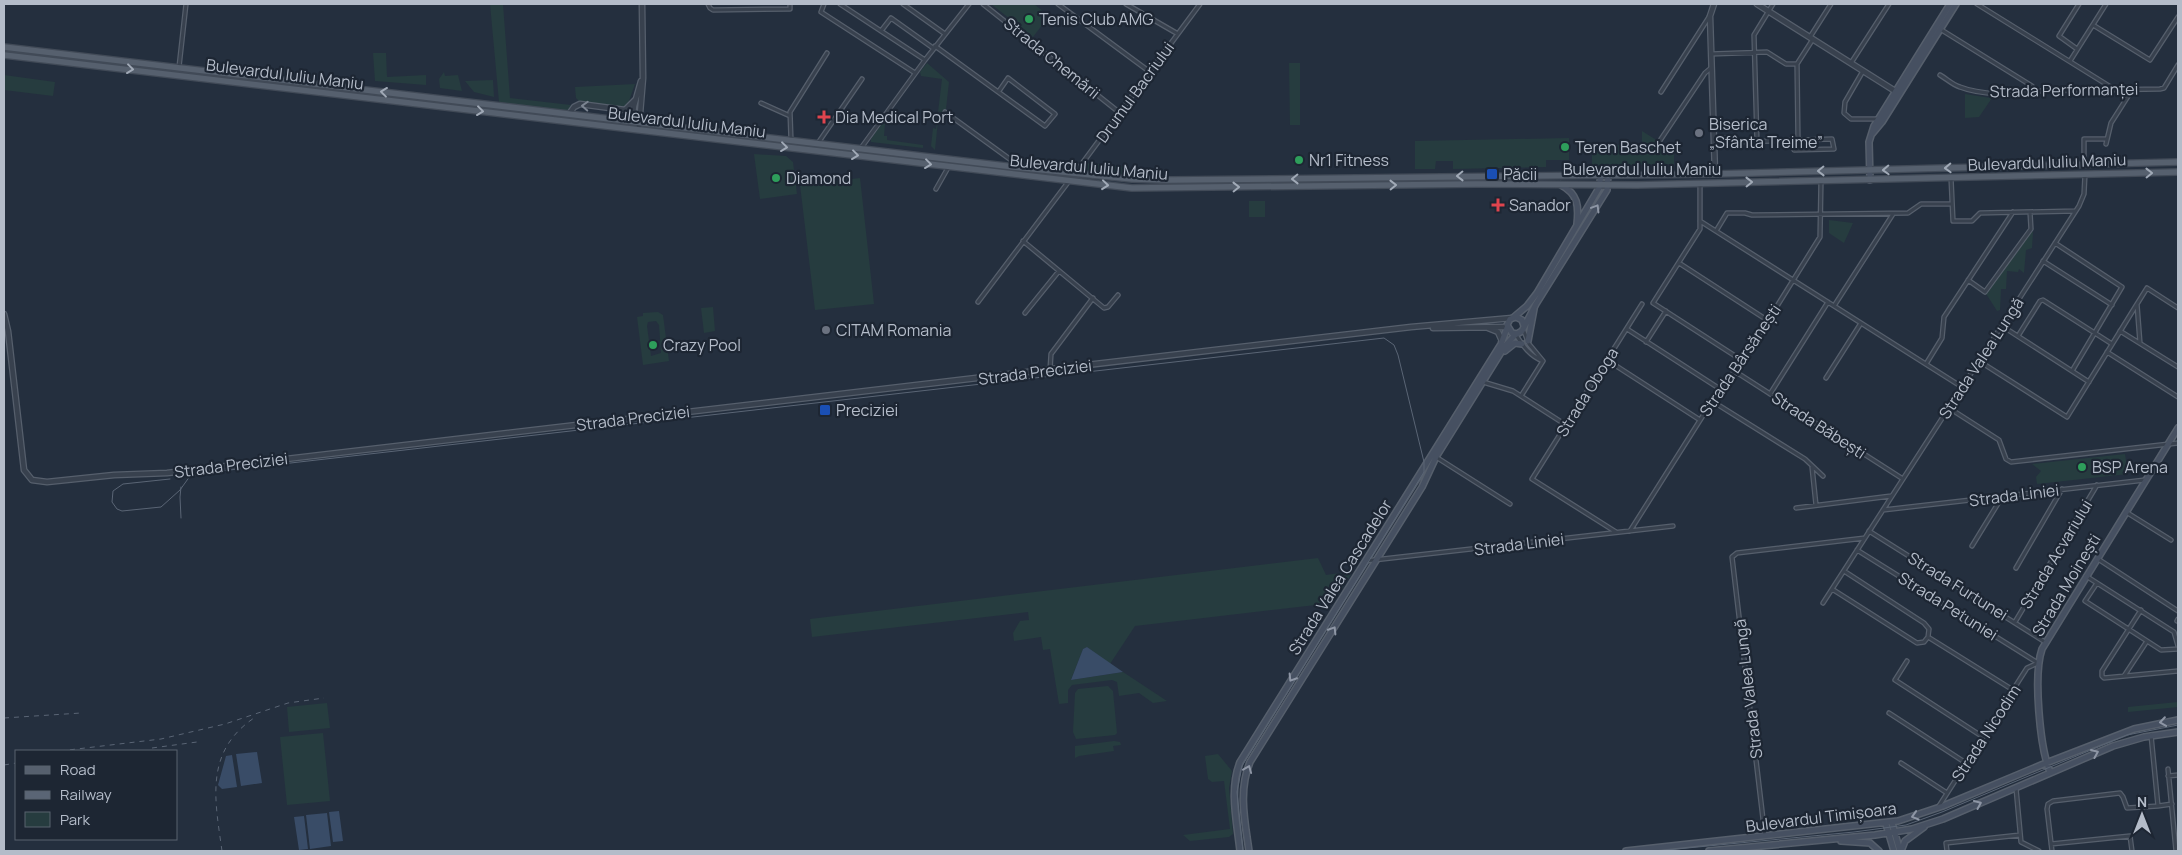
<svg xmlns="http://www.w3.org/2000/svg" width="2182" height="855" font-family="Manrope,sans-serif">
	<rect width="100%" height="100%" fill="#242f3e"/>
	<!-- green -->
	<path fill="#263c3f" fill-rule="evenodd" d="M490,4H503L510,98L571,105L569,109L565,111L499,102Z
		M991,4H1034L1049,16L1033,37Z
		M373,53H386L387,77L426,75V85L375,81Z
		M927,63L949,82L946,109L942,113L939,111L935,150L931,146L933,128L936,129L942,79L921,76L920,72Z
		M1289,63H1300V125H1290Z
		M444,72L445,76L458,75L462,91L440,88L439,79Z
		M4,75L55,82L53,96L4,90Z
		M493,80L494,97L474,92L465,81Z
		M635,84L629,101L623,108L581,103L576,98L575,87Z
		M1965,94L1991,98H1992L1979,117L1965,118Z
		M883,122L885,124L884,136H887V140L923,145V148L871,142V139Z
		M1642,131L1658,141L1656,144H1674V164L1592,166V152L1597,145H1642Z
		M1569,138V160H1546V167L1453,169V161H1436L1435,169H1415V141Z
		M754,154L786,156L793,162L797,194L760,199Z
		M1087,163L1126,167L1131,176L1086,171L1083,168Z
		M860,178L874,304L815,310L800,185Z
		M1249,201H1265V217H1249Z
		M1829,220L1853,223L1844,243L1829,233Z
		M2029,231L2033,232L2032,248L2026,250L2024,273L2019,269L2018,272L2007,271L2006,289H2001L2000,310L1997,311L1985,292Z
		M713,307L715,331L704,333L701,308Z
		M658,312L663,315L669,361L643,365L637,317L643,316V313ZM648,322L656,321L659,325L661,353L651,356L647,326Z
		M2125,454L2128,474L2037,484L2036,477L2041,471L2032,464Z
		M1318,558L1326,575L1353,571L1333,603L1135,626L1110,664L1087,647L1083,649L1071,680L1123,672L1167,701L1153,703L1139,693L1119,696L1117,682L1112,680L1072,685L1068,690V703L1059,704L1050,649L1043,650L1041,637L1014,641L1013,633L1020,621L1029,620L1028,612L812,637L810,619Z
		M1108,686L1113,691L1117,733L1115,735L1076,739L1073,732L1075,693L1078,689Z
		M2178,702V707L2128,712V707Z
		M327,703L330,728L289,732L287,707Z
		M323,733L330,801L287,805L280,737Z
		M1114,741L1120,742L1121,745L1113,746L1114,751L1079,756L1075,758V746Z
		M1218,754L1232,771L1229,788L1233,834L1229,837L1190,841L1183,835L1230,829L1224,781L1212,782L1208,779L1205,756Z"/>
	<!-- water -->
	<path fill="#394c67" d="M1087,647L1123,672L1071,680L1083,649Z
		M257,752L262,783L241,786L236,754Z
		M232,755L237,787L222,789L218,785L226,756Z
		M339,811L343,841L333,842L329,812Z
		M327,813L331,846L310,849L306,815Z
		M304,816L308,849L299,850L294,817Z"/>
	<g fill="none" stroke-linecap="round" stroke-linejoin="round">
		<defs>
			<path id="minor" d="M708,4L710,8L713,10L790,9V4
				M824,4L821,12L915,73
				M840,4L925,60
				M903,4L945,34
				M983,4L1120,113
				M1058,4L1150,72
				M1126,4L1178,34
				M1977,4L2114,89
				M2093,25L2150,60L2178,17
				M1940,29L2032,86L2035,91
				M881,31L891,18L933,48
				M1810,37L1831,4
				M935,46L1045,126L1055,114L1008,78L999,91
				M2077,49L2059,36L2079,4
				M1711,54L1767,52L1786,64H1797
				M2070,61L2106,4
				M1851,63L1889,4
				M179,67L186,4
				M1863,71L1845,102L1844,113L1851,119H1878
				M1940,75C1947,79 1953,85 1960,87C1978,94 2017,97 2035,91L2160,89L2164,88L2178,65
				M1661,92L1709,17
				M761,103L790,116
				M945,112L1011,160L1014,167
				M1714,138H1735L1740,142L1832,139L1834,149L1794,150L1793,141
				M1798,139L1797,64L1813,39
				M791,140L790,112L827,53
				M1659,142L1705,73L1711,68
				M1757,142L1754,35L1773,4
				M818,143L862,79
				M2106,144L2111,123L2132,90
				M861,148L925,60L969,4
				M2084,164V139H2106
				M1078,174V169L1200,4
				M1951,178L1953,221H1972L1980,213L2075,211
				M1700,184V229L1653,303L1743,361
				M936,189L949,166
				M1700,221L1962,387
				M1716,231L1727,213H1745L1752,215L1908,213L1921,204H1952
				M1023,241L1104,308L1108,307L1118,295
				M2055,243L2122,287L2072,371
				M2043,261L2112,305
				M1679,263L1767,320
				M1968,280L1985,292L2031,229L2030,212
				M978,302L1069,181
				M1834,306L1893,214
				M1025,313L1059,271
				M2002,326L2089,382
				M1523,329L1529,344L1543,361
				M1627,329L1720,389
				M2120,331L2178,367
				M1516,335C1523,346 1530,356 1543,361
				M2018,336L2040,301L2043,300L2112,344
				M1646,342L1666,311
				M2140,343L2137,304L2147,288L2178,308
				M2107,352L2178,397
				M1607,360L1700,420
				M1979,361L2067,417L2137,304
				M1926,364L1942,338L1944,317L2013,212
				M1050,370L1051,354L1093,298
				M1736,372L1903,479
				M1826,378L1861,323
				M1483,382L1513,391L1566,425
				M1770,394L1828,302
				M1521,396L1543,361
				M1712,401L1805,459L1823,476
				M1949,408L1999,440L2006,459L2011,462L2178,443
				M1436,457L1510,504
				M1812,467L1816,505
				M1796,508L1891,496
				M1883,510L2145,480
				M2126,512L2171,540
				M1630,531L1728,376L1736,372L1820,237L1821,181
				M1869,531L2045,642
				M1616,532L1532,479L1642,304
				M1972,546L2002,497
				M1857,550L2038,663
				M2098,559L2178,611
				M1365,561L1673,526
				M2016,568L2062,489
				M1844,571L1924,623L1929,629L1928,637
				M2086,576L2174,632L2178,646
				M2097,583L2085,601L2161,650L2178,649
				M1832,589L1917,643L1924,642L1928,637
				M1823,603L2079,206L2084,194L2085,174
				M2141,610L2102,671V676L2104,678L2178,671
				M2177,621L2178,619
				M2015,622L2097,485
				M1928,637L2013,690
				M1907,661L1895,680L1983,737
				M2124,676L2147,641
				M1889,713L1966,763
				M2151,735L2158,806L2172,804
				M1901,763L1947,793
				M2168,769L2176,851
				M2168,776L2178,775
				M2016,788L2021,842L2039,851
				M1939,806L2027,668L2038,663
				M1765,836L1732,557L1737,553L1865,538
				M2051,844L2130,836L2132,851
				M1947,851L1946,843L2020,835
				M2052,851L2047,809L2048,804L2053,801L2120,793L2123,797L2127,808L2158,806"/>
			<path id="tertiary" d="M1714,4L1710,16L1715,174
				M1757,4L1895,91
				M569,114L574,107L580,104L625,110L636,99
				M632,122L634,106L641,81
				M639,126L643,78L642,4
				M4,314L8,331L24,470L32,480L47,482L114,475L167,473L1411,327L1512,318
				M1433,328L1507,327
				M1488,328L1498,332L1502,341"/>
			<path id="secondary" d="M1872,134L1882,122L1956,4
				M1870,180L1869,142L1874,126L1950,4
				M1561,185C1578,194 1579,206 1577,224
				M1514,317L1527,306L1537,293L1599,188L1601,175
				M1524,326L1522,320L1516,317L1510,319L1507,325L1512,333L1517,334L1522,331L1536,304L1607,190L1608,175
				M1528,341L1534,309
				M1505,351L1515,343L1522,344
				M2050,772C2040,748 2033,675 2042,649L2178,428
				M1892,823L1900,851
				M1886,824L1894,851
				M1841,841L1870,843L1879,851
				M1240,851C1237,822 1229,790 1240,762L1501,344L1507,328
				M1249,851C1245,822 1238,791 1250,762L1422,487L1436,457L1505,346L1516,334
				M1626,851L1898,821L1943,806L2046,763L2134,729L2178,720
				M1709,851L1875,835L1912,829L1943,819L2113,746L2144,737L2178,732
				M1901,851L1905,841L1924,827"/>
			<path id="primary" d="M4,47L1014,167L1132,179L1170,180L1715,174L2178,162
				M4,55L1132,188L1476,184L1637,185L2178,172"/>
		</defs>
		<!-- minor casing -->
		<use href="#minor" stroke="#565f6c" stroke-width="5.5"/>
		<!-- tertiary casing -->
		<use href="#tertiary" stroke="#565f6c" stroke-width="7"/>
		<!-- secondary casing -->
		<use href="#secondary" stroke="#565f6c" stroke-width="8"/>
		<!-- primary casing -->
		<use href="#primary" stroke="#414a57" stroke-width="8"/>
		<!-- minor -->
		<use href="#minor" stroke="#38414e" stroke-width="3"/>
		<!-- tertiary -->
		<use href="#tertiary" stroke="#38414e" stroke-width="4.5"/>
		<!-- secondary -->
		<use href="#secondary" stroke="#465061" stroke-width="5"/>
		<!-- primary -->
		<use href="#primary" stroke="#56606e" stroke-width="5.5"/>
		<!-- tram -->
		<path stroke="#5a6575" stroke-width="1" d="M170,479L123,484L113,491L112,502L117,509L122,511L161,507L180,490L190,476L212,472L1384,338L1394,345L1398,355L1424,462V472L1242,766L1237,792L1243,851
			M181,518L180,497L181,487
			M1656,851L1854,832L1906,825L1942,812L2127,735L2178,725"/>
		<!-- rail -->
		<path stroke="#5a6575" stroke-width="1" stroke-dasharray="5 5" stroke-linecap="butt" d="M4,718L81,713
			M152,748L197,742
			M60,751L161,739L225,724L288,703L324,698
			M4,765L16,763
			M222,851C215,800 204,752 254,718"/>
	</g>
	<!-- one-way arrows -->
	<defs><path id="oneway-chevron" d="M-2-3.5L2.5 0L-2 3.5" fill="none" stroke-width="1.6" stroke-linecap="round" stroke-linejoin="round" transform="scale(1.25)"/></defs>
	<g stroke="#a1aab7">
		<use href="#oneway-chevron" transform="translate(130 69) rotate(7)"/>
		<use href="#oneway-chevron" transform="translate(384 92) rotate(-173)"/>
		<use href="#oneway-chevron" transform="translate(480 111) rotate(7)"/>
		<use href="#oneway-chevron" transform="translate(784 147) rotate(7)"/>
		<use href="#oneway-chevron" transform="translate(855 155) rotate(7)"/>
		<use href="#oneway-chevron" transform="translate(928 164) rotate(7)"/>
		<use href="#oneway-chevron" transform="translate(1948 168) rotate(178)"/>
		<use href="#oneway-chevron" transform="translate(1886 170) rotate(178)"/>
		<use href="#oneway-chevron" transform="translate(1821 171) rotate(179)"/>
		<use href="#oneway-chevron" transform="translate(2149 173) rotate(-1)"/>
		<use href="#oneway-chevron" transform="translate(1460 176) rotate(179)"/>
		<use href="#oneway-chevron" transform="translate(1295 179) rotate(179)"/>
		<use href="#oneway-chevron" transform="translate(1749 182) rotate(-1)"/>
		<use href="#oneway-chevron" transform="translate(1105 185) rotate(6)"/>
		<use href="#oneway-chevron" transform="translate(1393 185) rotate(-1)"/>
		<use href="#oneway-chevron" transform="translate(1236 187) rotate(-1)"/>
	</g>
	<use stroke="#7c8592" href="#oneway-chevron" transform="translate(585 106) rotate(-177)"/>
	<g stroke="#8e96a5">
		<use href="#oneway-chevron" transform="translate(1596 208) rotate(-59)"/>
		<use href="#oneway-chevron" transform="translate(1333 630) rotate(-58)"/>
		<use href="#oneway-chevron" transform="translate(1292 678) rotate(122)"/>
		<use href="#oneway-chevron" transform="translate(2163 722) rotate(172)"/>
		<use href="#oneway-chevron" transform="translate(2095 753) rotate(-23)"/>
		<use href="#oneway-chevron" transform="translate(1248 769) rotate(-68)"/>
		<use href="#oneway-chevron" transform="translate(1978 804) rotate(-24)"/>
		<use href="#oneway-chevron" transform="translate(1915 816) rotate(163)"/>
	</g>
	<!-- markers -->
	<g fill="#2e9e5b" stroke="#1d2633" stroke-width="2">
		<circle cx="1029" cy="19" r="5"/>
		<circle cx="1565" cy="147" r="5"/>
		<circle cx="1299" cy="160" r="5"/>
		<circle cx="776" cy="178" r="5"/>
		<circle cx="653" cy="345" r="5"/>
		<circle cx="2082" cy="467" r="5"/>
	</g>
	<g fill="#e0444e" stroke="#1d2633" stroke-width="2">
		<path d="M821.5 109.5h5v5h5v5h-5v5h-5v-5h-5v-5h5z"/>
		<path d="M1495.5 197.5h5v5h5v5h-5v5h-5v-5h-5v-5h5z"/>
	</g>
	<g fill="#6b7280" stroke="#1d2633" stroke-width="2">
		<circle cx="1699" cy="133" r="5"/>
		<circle cx="826" cy="330" r="5"/>
	</g>
	<g fill="#1a4fb4" stroke="#1d2633" stroke-width="2">
		<rect x="1486" y="168" width="12" height="12" rx="2.5"/>
		<rect x="819" y="404" width="12" height="12" rx="2.5"/>
	</g>
	<g text-anchor="middle" dominant-baseline="central" stroke-width="4.5" stroke-linejoin="round" paint-order="stroke">
		<!-- poi labels -->
		<g font-size="16" fill="#b4bcc9" stroke="#1d2633" text-anchor="start">
			<text x="1039" y="19">Tenis Club AMG</text>
			<text x="835" y="117">Dia Medical Port</text>
			<text x="1709" y="124">Biserica<tspan x="1709" dy="18">„Sfânta Treime”</tspan></text>
			<text x="1575" y="147">Teren Baschet</text>
			<text x="1309" y="160">Nr1 Fitness</text>
			<text x="1503" y="174">Păcii</text>
			<text x="786" y="178">Diamond</text>
			<text x="1509" y="205">Sanador</text>
			<text x="836" y="330">CITAM Romania</text>
			<text x="663" y="345">Crazy Pool</text>
			<text x="836" y="410">Preciziei</text>
			<text x="2092" y="467">BSP Arena</text>
		</g>
		<!-- street labels -->
		<g font-size="16" fill="#b4bcc9" stroke="#1d2633">
			<text transform="translate(1052 58) rotate(39)">Strada Chemării</text>
			<text transform="translate(285 74) rotate(7)">Bulevardul Iuliu Maniu</text>
			<text transform="translate(2064 90) rotate(-1)">Strada Performanței</text>
			<text transform="translate(1135 92) rotate(-54)">Drumul Bacriului</text>
			<text transform="translate(687 122) rotate(7)">Bulevardul Iuliu Maniu</text>
			<text transform="translate(2047 162) rotate(-2)">Bulevardul Iuliu Maniu</text>
			<text transform="translate(1089 167) rotate(5)">Bulevardul Iuliu Maniu</text>
			<text x="1642" y="169">Bulevardul Iuliu Maniu</text>
			<text transform="translate(1981 358) rotate(-57)">Strada Valea Lungă</text>
			<text transform="translate(1740 360) rotate(-56)">Strada Bârsănești</text>
			<text transform="translate(1035 372) rotate(-7)">Strada Preciziei</text>
			<text transform="translate(1587 392) rotate(-58)">Strada Oboga</text>
			<text transform="translate(633 418) rotate(-7)">Strada Preciziei</text>
			<text transform="translate(1819 425) rotate(33)">Strada Băbești</text>
			<text transform="translate(231 465) rotate(-7)">Strada Preciziei</text>
			<text transform="translate(2014 495) rotate(-7)">Strada Liniei</text>
			<text transform="translate(1519 544) rotate(-7)">Strada Liniei</text>
			<text transform="translate(2056 554) rotate(-59)">Strada Acvariului</text>
			<text transform="translate(1340 577) rotate(-58)">Strada Valea Cascadelor</text>
			<text transform="translate(2066 585) rotate(-59)">Strada Moinești</text>
			<text transform="translate(1958 586) rotate(32)">Strada Furtunei</text>
			<text transform="translate(1948 606) rotate(32)">Strada Petuniei</text>
			<text transform="translate(1748 689) rotate(-97)">Strada Valea Lungă</text>
			<text transform="translate(1986 733) rotate(-57)">Strada Nicodim</text>
			<text transform="translate(1821 817) rotate(-7)">Bulevardul Timișoara</text>
		</g>
	</g>
	<!-- border -->
	<rect width="2182" height="855" fill="none" stroke="#b4bcc9" stroke-width="10"/>
	<!-- legend -->
	<rect x="15" y="750" width="162" height="90" fill="#1d2633" stroke="#59626f"/>
	<rect x="25" y="766" width="25" height="8" fill="#56606e" stroke="#59626f"/>
	<text x="60" y="775" font-size="15" fill="#b4bcc9">Road</text>
	<rect x="25" y="791" width="25" height="8" fill="#5a6575" stroke="#59626f"/>
	<text x="60" y="800" font-size="15" fill="#b4bcc9">Railway</text>
	<rect x="25" y="812" width="25" height="15" fill="#263c3f" stroke="#59626f"/>
	<text x="60" y="825" font-size="15" fill="#b4bcc9">Park</text>
	<!-- north arrow -->
	<g transform="translate(2142 815)" stroke="#1d2633" stroke-width="4" paint-order="stroke">
	<path d="M0-4L9 19L0 12L-9 19Z" fill="#b4bcc9"/>
	<text y="-8" font-size="14" font-weight="bold" text-anchor="middle" fill="#b4bcc9">N</text>
	</g>
</svg>
